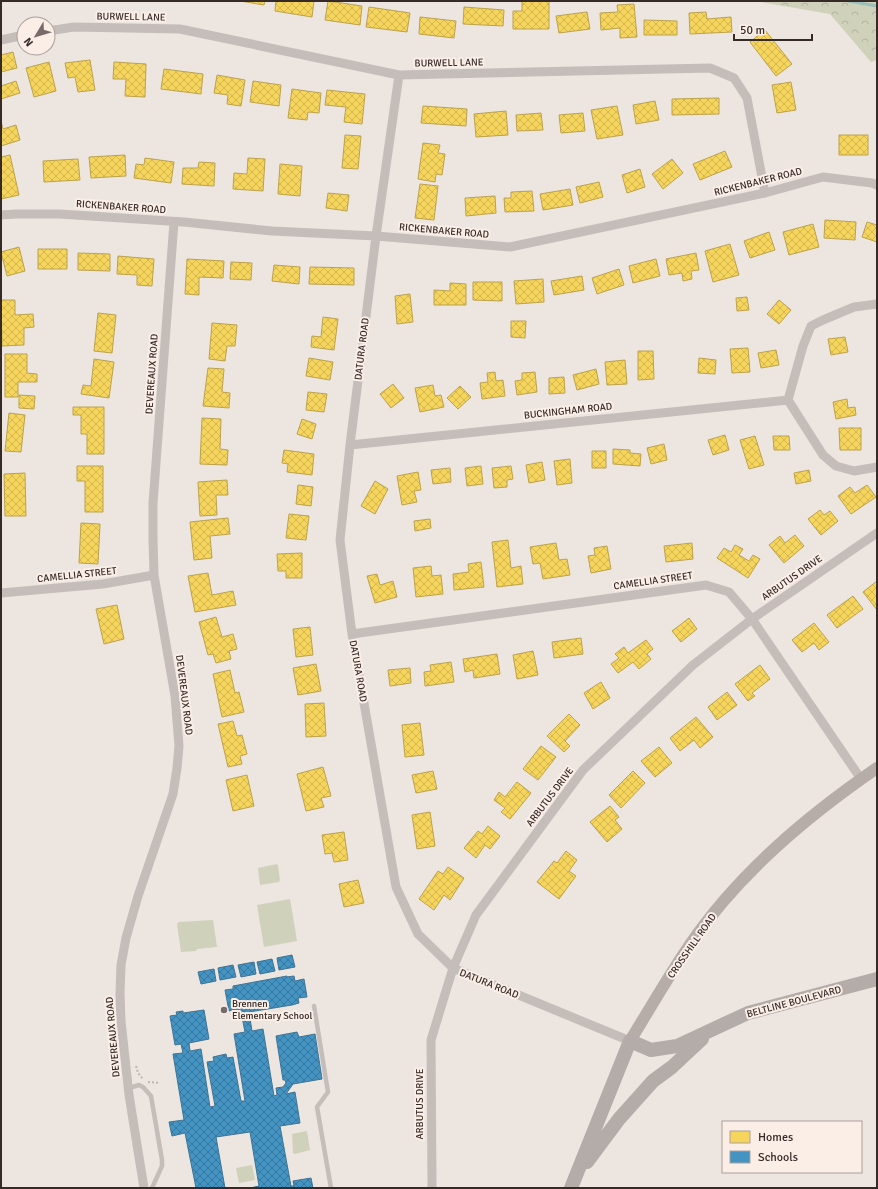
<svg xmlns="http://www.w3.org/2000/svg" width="878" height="1189" font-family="Signika,sans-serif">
	<defs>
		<pattern id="forest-crowns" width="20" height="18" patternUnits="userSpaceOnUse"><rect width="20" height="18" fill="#d0d1ba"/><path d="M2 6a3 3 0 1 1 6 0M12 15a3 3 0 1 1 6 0" fill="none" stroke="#b3b4a0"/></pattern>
		<pattern id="homes-cross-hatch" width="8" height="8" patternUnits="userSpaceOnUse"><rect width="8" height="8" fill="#f6d55c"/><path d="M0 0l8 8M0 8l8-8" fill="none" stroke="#d4b750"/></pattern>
		<pattern id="schools-cross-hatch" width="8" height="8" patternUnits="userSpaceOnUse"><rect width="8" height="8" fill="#4393c3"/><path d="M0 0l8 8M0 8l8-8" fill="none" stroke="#39789e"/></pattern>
	</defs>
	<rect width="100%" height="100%" fill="#ece5e0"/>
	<!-- forest -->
	<path fill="url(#forest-crowns)" d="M755,1H877V60L871,62L830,14Z"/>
	<!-- park -->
	<path fill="#d0d1ba" d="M277,864L278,866L280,880L279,882L260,885L258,868Z
		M290,899L297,941L264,947L257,905Z
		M213,920L217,947L197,949L196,951L181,952L177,924L179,922Z
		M307,1131L310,1150L295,1154L293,1153L292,1134Z
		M252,1165L255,1180L239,1183L236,1168Z"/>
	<!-- homes -->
	<path fill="url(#homes-cross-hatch)" stroke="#bca24c" d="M240,1H265L264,5Z
		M276,1H314L312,17L275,11Z
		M328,1L362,6L360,25L325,20Z
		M522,1H549V29H513V11H522Z
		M634,4L637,37L620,38V28L601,30L600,13L618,12L617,5Z
		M369,7L410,13L407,32L366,27Z
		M464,7L504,10L503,26L463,24Z
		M587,12L590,29L559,33L556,16Z
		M706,12L707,19L731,17L732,32L690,34L689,13Z
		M420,17L456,21L454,38L419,34Z
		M644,20L677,21V35H644Z
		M765,30L792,64L776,76L750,42Z
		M13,52L17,68L1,72V55Z
		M90,60L95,90L78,92L75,77L68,78L65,63Z
		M49,62L56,91L34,97L26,68Z
		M114,62L146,64L145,97L125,96L126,79H113Z
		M164,69L203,74L201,94L161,89Z
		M217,75L245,80L241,106L227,104L228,95L214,93Z
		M16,81L20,93L1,99V86Z
		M253,81L281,85L279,106L250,102Z
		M791,82L796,110L777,113L772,85Z
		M292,89L321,93L319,113L308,112L307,120L288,118Z
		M327,90L365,94L362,124L344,122L346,107L325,105Z
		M719,98V114L672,115V99Z
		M655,101L659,120L636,124L633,105Z
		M423,106L467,109L466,126L421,123Z
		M617,106L623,135L597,139L591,110Z
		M506,111L508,135L476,137L474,114Z
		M541,113L543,130L517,131L516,115Z
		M583,113L585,131L561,133L559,115Z
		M1,121L3,129L16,125L20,140L1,146Z
		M345,135L361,136L358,169L342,168Z
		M839,135H868V155H839Z
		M423,143L440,145L438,153L445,154L442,175L436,174L435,182L418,179Z
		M725,151L732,167L700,180L693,164Z
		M10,155L19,195L1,199V157Z
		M125,155L126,176L91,178L89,157Z
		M145,158L174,162L171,183L134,178L136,164L144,165Z
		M248,158L265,159L263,191L233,189L234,173L247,174Z
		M78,159L80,180L44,182L43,161Z
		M672,159L683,173L663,189L652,174Z
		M199,162L215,163L214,186L182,184L183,168H198Z
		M280,164L302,166L300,196L278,194Z
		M640,169L645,187L627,193L622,175Z
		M599,182L603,197L580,203L576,187Z
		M420,184L438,186L434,220L415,218Z
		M570,189L573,205L543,210L540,194Z
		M532,191L534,211L505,212L504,198H511V192Z
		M328,193L349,195L347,211L326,208Z
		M495,196L496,213L466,216L465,198Z
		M825,220L856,222L855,240L824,238Z
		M867,222L877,225V242L862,237Z
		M813,224L819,247L789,255L783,232Z
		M769,232L775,250L750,258L744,241Z
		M730,244L739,275L713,282L705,251Z
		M19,247L25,271L7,276L1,252Z
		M38,249H67V269H38Z
		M78,253L110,254V271L78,270Z
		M696,253L699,270L691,271L692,279L683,281L682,273L669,275L666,259Z
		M118,256L154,259L152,286L137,285V275L117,274Z
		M187,259L224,261L223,278L199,277V295L185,294Z
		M656,259L660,276L633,283L629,266Z
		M231,262L252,263L251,280L230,279Z
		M274,265L300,267L299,284L272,281Z
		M310,267L354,268V285L309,284Z
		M619,269L624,285L597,294L592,278Z
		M582,276L584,290L554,295L551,281Z
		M543,279L544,302L516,304L514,281Z
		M473,282H502V301L473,300Z
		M450,283L466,284V305H434V290L450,291Z
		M410,294L413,322L397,324L395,296Z
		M747,297L749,310L737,311L736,298Z
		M1,300H15V315L33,314L34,327L24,328V345L2,346Z
		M779,300L791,310L779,324L767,314Z
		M98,313L116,315L112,353L94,351Z
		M323,317L338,319L334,350L311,347L312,336L321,337Z
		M511,321H526L525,338L511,337Z
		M212,323L237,325L235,346H227L225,361L209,359Z
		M845,337L848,352L831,355L828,339Z
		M748,348L750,372L732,373L730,349Z
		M776,350L779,365L761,368L758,353Z
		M638,351H653L654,379L638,380Z
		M5,354H27V373L37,374V382H18V397H5Z
		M309,358L333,362L330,380L306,376Z
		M699,358L716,360L715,374L698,373Z
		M94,359L114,362L109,398L81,394L83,385L91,386Z
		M625,360L627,384L607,385L605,362Z
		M208,368L224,369L222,392L230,393L229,408L203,406Z
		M596,369L599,384L577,390L573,375Z
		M495,372L496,381L503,380L505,396L482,399L480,383L488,382L487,373Z
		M535,372L537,392L517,395L515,381L522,380V373Z
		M564,377L565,393L549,394V378Z
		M393,384L404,398L391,408L380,394Z
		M433,385L435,396L441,395L444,407L420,412L415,388Z
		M460,386L471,397L458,409L447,398Z
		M308,392L327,394L324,412L306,410Z
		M19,395L35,396L34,409L19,408Z
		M847,399L848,408L855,407L856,415L836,419L833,402Z
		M73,407H104V454H87V434H81V415H73Z
		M9,413L25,415L21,452L5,451Z
		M202,418L221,419L220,449L228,450L227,465L200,464Z
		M302,419L316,424L312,439L297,434Z
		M839,428H861V450H840Z
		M725,435L729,450L713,455L708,440Z
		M755,436L764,465L749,469L740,440Z
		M773,436H789L790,450H774Z
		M664,444L667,460L651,464L647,448Z
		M613,449L630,450V453L641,454L640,466L613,464Z
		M284,450L314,454L312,475L287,472L288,464L282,463Z
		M592,451H606V468H592Z
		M570,459L572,483L557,485L554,461Z
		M542,462L545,480L529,483L526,465Z
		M77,466H103V512H85V481H77Z
		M481,466L483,484L467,486L465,468Z
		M511,466L513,479L507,480V487L494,488L492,468Z
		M450,468L451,482L433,484L431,470Z
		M809,470L811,481L796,484L794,473Z
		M418,472L421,490L414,491L417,502L402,505L397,476Z
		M25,473L26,516H5L4,474Z
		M227,480L228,495H216L217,515L200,516L198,482Z
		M375,481L388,489L375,514L361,506Z
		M298,485L313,487L311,506L296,504Z
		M867,485L876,497L851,514L838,496L850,487L855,493Z
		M820,510L824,515L830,511L838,521L821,535L808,519Z
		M289,514L309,516L306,540L286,538Z
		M228,518L230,534L210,536L212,558L194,560L190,522Z
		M430,519L431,528L415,531L414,521Z
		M81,523L100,524L98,564L79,563Z
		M795,535L804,546L784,563L769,545L780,536L785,543Z
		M508,540L511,568L521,566L523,584L497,587L492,542Z
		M556,543L559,560L567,559L570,575L543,579L540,563L533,564L530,547Z
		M692,543L693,559L666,562L664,546Z
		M735,545L743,549L739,555L749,561L753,555L760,559L748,578L717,558L724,548L731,552Z
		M607,546L611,569L591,573L588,556L595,555L594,548Z
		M302,553V578H286V571H278L277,554Z
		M481,562L484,587L454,590L453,574L469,572L468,564Z
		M431,566L432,576L441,575L443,594L416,597L413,568Z
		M208,573L212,595L233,591L236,605L195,612L188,576Z
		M377,574L380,585L393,581L397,597L375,603L367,576Z
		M877,581V610L863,592Z
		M853,596L863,609L837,628L827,615Z
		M117,605L124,639L104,644L96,609Z
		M216,617L222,637L233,634L237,649L229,651L231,659L216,663L213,654L208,655L199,622Z
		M689,618L697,629L681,642L672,631Z
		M814,623L829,642L819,650L814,643L802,652L792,640Z
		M310,627L313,655L296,657L293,629Z
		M581,638L583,654L554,658L552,642Z
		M646,640L653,649L647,654L651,659L639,669L633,662L618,673L611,664L619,658L615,654L624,647L628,653Z
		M533,651L538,675L517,679L513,655Z
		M497,654L500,674L474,678L473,670L465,672L463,659Z
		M451,662L454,682L425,686L424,672L431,671L430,665Z
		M316,664L321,691L298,695L293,668Z
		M760,665L770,679L752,693L755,696L748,701L735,684Z
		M410,668L411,683L390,686L388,670Z
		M230,670L235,693L239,692L244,712L222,717L213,674Z
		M601,682L610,698L593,709L584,693Z
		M727,692L737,705L717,720L708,707Z
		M324,703L326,736L306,737L305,704Z
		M569,714L580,725L565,741L570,746L564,752L547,736Z
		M696,717L713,737L700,748L694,740L680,751L670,738Z
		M233,721L237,736L242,735L247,754L240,756L242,764L228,767L218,724Z
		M420,723L424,755L405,757L402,725Z
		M541,746L556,757L538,780L523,769Z
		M659,747L672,763L655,777L641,761Z
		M323,767L331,796L321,798L324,807L306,811L297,774Z
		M433,771L437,789L416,793L412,775Z
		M633,771L645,783L621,808L609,795Z
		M247,775L254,806L233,811L226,780Z
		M517,782L531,793L510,819L501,812L505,808L494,800L499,792L505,797Z
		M610,806L619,817L615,820L622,829L607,842L590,822Z
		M430,812L435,846L417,849L412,815Z
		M488,826L500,836L490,849L485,845L476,858L464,848L478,831L482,834Z
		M344,832L348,860L334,862L332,853L325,854L322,835Z
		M566,851L577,860L569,871L576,876L559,899L537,882L554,861L557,863Z
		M448,867L464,878L450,900L444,895L434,910L419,899L438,871L443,874Z
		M358,880L364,903L344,907L339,884Z"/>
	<!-- schools -->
	<path fill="url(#schools-cross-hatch)" stroke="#3f7494" d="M292,955L295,967L279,970L277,958Z
		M272,959L275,971L260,974L257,962Z
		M254,962L256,974L241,977L238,965Z
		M233,965L236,977L220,980L218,968Z
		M214,969L216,981L201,984L198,972Z
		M287,976V977L294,976L295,981L304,979L307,997L298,998L299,1003L292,1005L249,1012L252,1031L263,1029L274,1096L277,1095L276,1088L283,1087L286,1083L285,1080H283L276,1036L297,1032L299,1037L315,1034L322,1079L293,1084L286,1094L295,1092L300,1123L280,1126L291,1186H294L293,1181L311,1178L313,1188H250L259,1186L250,1132L216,1137L225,1188H196L185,1133L172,1136L169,1122L184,1120L173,1054L183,1053L181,1044L175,1045L170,1016L177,1015L176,1012L183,1011V1013L204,1010L209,1039L189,1043L190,1051L201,1049L210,1107L215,1106L207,1062L214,1061L213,1057L226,1054L227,1058L233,1057L241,1101H245L234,1034L245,1032L241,1012L236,1013V1009L229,1011L225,990L233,989V986Z"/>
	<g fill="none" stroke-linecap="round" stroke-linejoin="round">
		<!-- stream -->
		<path stroke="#9bc0bb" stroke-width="3" d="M848,1L877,6"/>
		<!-- path -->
		<path stroke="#beb5b1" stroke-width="2" stroke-dasharray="2 2" stroke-linecap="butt" d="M136,1066L138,1073L143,1079
			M148,1082L160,1083"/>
		<!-- service -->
		<path stroke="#c5bdb9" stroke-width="4.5" d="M314,1006L328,1092L317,1107L331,1188
			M129,1088L139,1085L143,1087L151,1096L162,1160V1166L152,1188"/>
		<!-- minor -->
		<path stroke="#c5bdb9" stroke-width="9" d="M48,31L74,27L180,29L399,75L710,68L734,78L747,98L765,193
			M1,40L24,35
			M399,75L376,236L350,445L340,540L352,634L396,887L418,934L453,968L630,1041
			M1,215L16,214H59L184,222L272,231L376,236L510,247L765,193L823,177L872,183L877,185
			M877,304L854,307L823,320L811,326L803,346L788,400L823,455L836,466L854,471L877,467
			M350,445L788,400
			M1,593L103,584L154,575
			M352,634L706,585L729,592L752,619L861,779
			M144,1188L129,1095L121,1021L120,993L121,965L126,938L138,896L173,794L177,768L179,746L175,696L154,575L153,539V503L174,222
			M432,1188L431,1040L453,968L476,915L583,770L693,665L752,619L877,533"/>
		<!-- secondary -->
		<path stroke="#b6ada9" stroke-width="12" d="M630,1041C649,1010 668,977 689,946C738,874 806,817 877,768"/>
		<!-- primary -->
		<path stroke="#b4aca8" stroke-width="14" d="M587,1162L619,1119L653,1081L672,1067L702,1039
			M571,1188L630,1041L651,1050L677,1046L748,1013L877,979"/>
	</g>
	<!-- markers -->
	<circle fill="#766b68" stroke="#faeee6" stroke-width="1.5" cx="224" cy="1010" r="4"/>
	<g text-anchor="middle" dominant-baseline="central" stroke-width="4" stroke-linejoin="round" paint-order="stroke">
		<!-- street labels -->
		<g font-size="10" fill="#362a27" stroke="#faeee6">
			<text transform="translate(131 17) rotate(1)">BURWELL LANE</text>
			<text transform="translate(449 63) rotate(-1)">BURWELL LANE</text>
			<text transform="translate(758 182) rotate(-14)">RICKENBAKER ROAD</text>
			<text transform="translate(121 207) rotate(4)">RICKENBAKER ROAD</text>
			<text transform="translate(444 231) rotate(5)">RICKENBAKER ROAD</text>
			<text transform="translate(362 349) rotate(-83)">DATURA ROAD</text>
			<text transform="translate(152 374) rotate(-86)">DEVEREAUX ROAD</text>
			<text transform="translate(568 411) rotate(-6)">BUCKINGHAM ROAD</text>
			<text transform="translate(77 575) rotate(-6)">CAMELLIA STREET</text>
			<text transform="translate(792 578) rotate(-35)">ARBUTUS DRIVE</text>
			<text transform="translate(653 581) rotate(-8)">CAMELLIA STREET</text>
			<text transform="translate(358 671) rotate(80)">DATURA ROAD</text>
			<text transform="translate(184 695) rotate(83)">DEVEREAUX ROAD</text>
			<text transform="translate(550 797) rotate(-53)">ARBUTUS DRIVE</text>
			<text transform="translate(692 946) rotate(-55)">CROSSHILL ROAD</text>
			<text transform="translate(489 984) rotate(22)">DATURA ROAD</text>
			<text transform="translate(794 1002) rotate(-15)">BELTLINE BOULEVARD</text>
			<text transform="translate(113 1037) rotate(-95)">DEVEREAUX ROAD</text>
			<text transform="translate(420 1104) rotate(-90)">ARBUTUS DRIVE</text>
		</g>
		<!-- poi labels -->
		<g font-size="10" fill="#362a27" stroke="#faeee6" text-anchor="start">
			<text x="232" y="1004">Brennen<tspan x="232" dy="12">Elementary School</tspan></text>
		</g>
	</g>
	<!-- border -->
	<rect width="878" height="1189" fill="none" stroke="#362a27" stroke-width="4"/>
	<!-- legend -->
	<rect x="722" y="1121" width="140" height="52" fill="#faeee6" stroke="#aca09a"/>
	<rect x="730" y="1131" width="20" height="12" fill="#f6d55c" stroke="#aca09a"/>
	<text x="758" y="1141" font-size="12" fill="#362a27">Homes</text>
	<rect x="730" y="1151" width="20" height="12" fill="#4393c3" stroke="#aca09a"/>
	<text x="758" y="1161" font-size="12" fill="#362a27">Schools</text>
	<!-- north arrow -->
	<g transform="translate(36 36) rotate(232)"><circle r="19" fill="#faeee6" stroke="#aca09a"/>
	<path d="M0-3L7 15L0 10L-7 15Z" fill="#766b68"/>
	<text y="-6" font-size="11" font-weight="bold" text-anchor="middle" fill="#362a27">N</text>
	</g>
	<!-- scale -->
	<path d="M734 34v6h78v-6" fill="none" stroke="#362a27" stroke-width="2"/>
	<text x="740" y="34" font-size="12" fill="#362a27" stroke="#faeee6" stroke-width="3" paint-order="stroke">50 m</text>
</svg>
